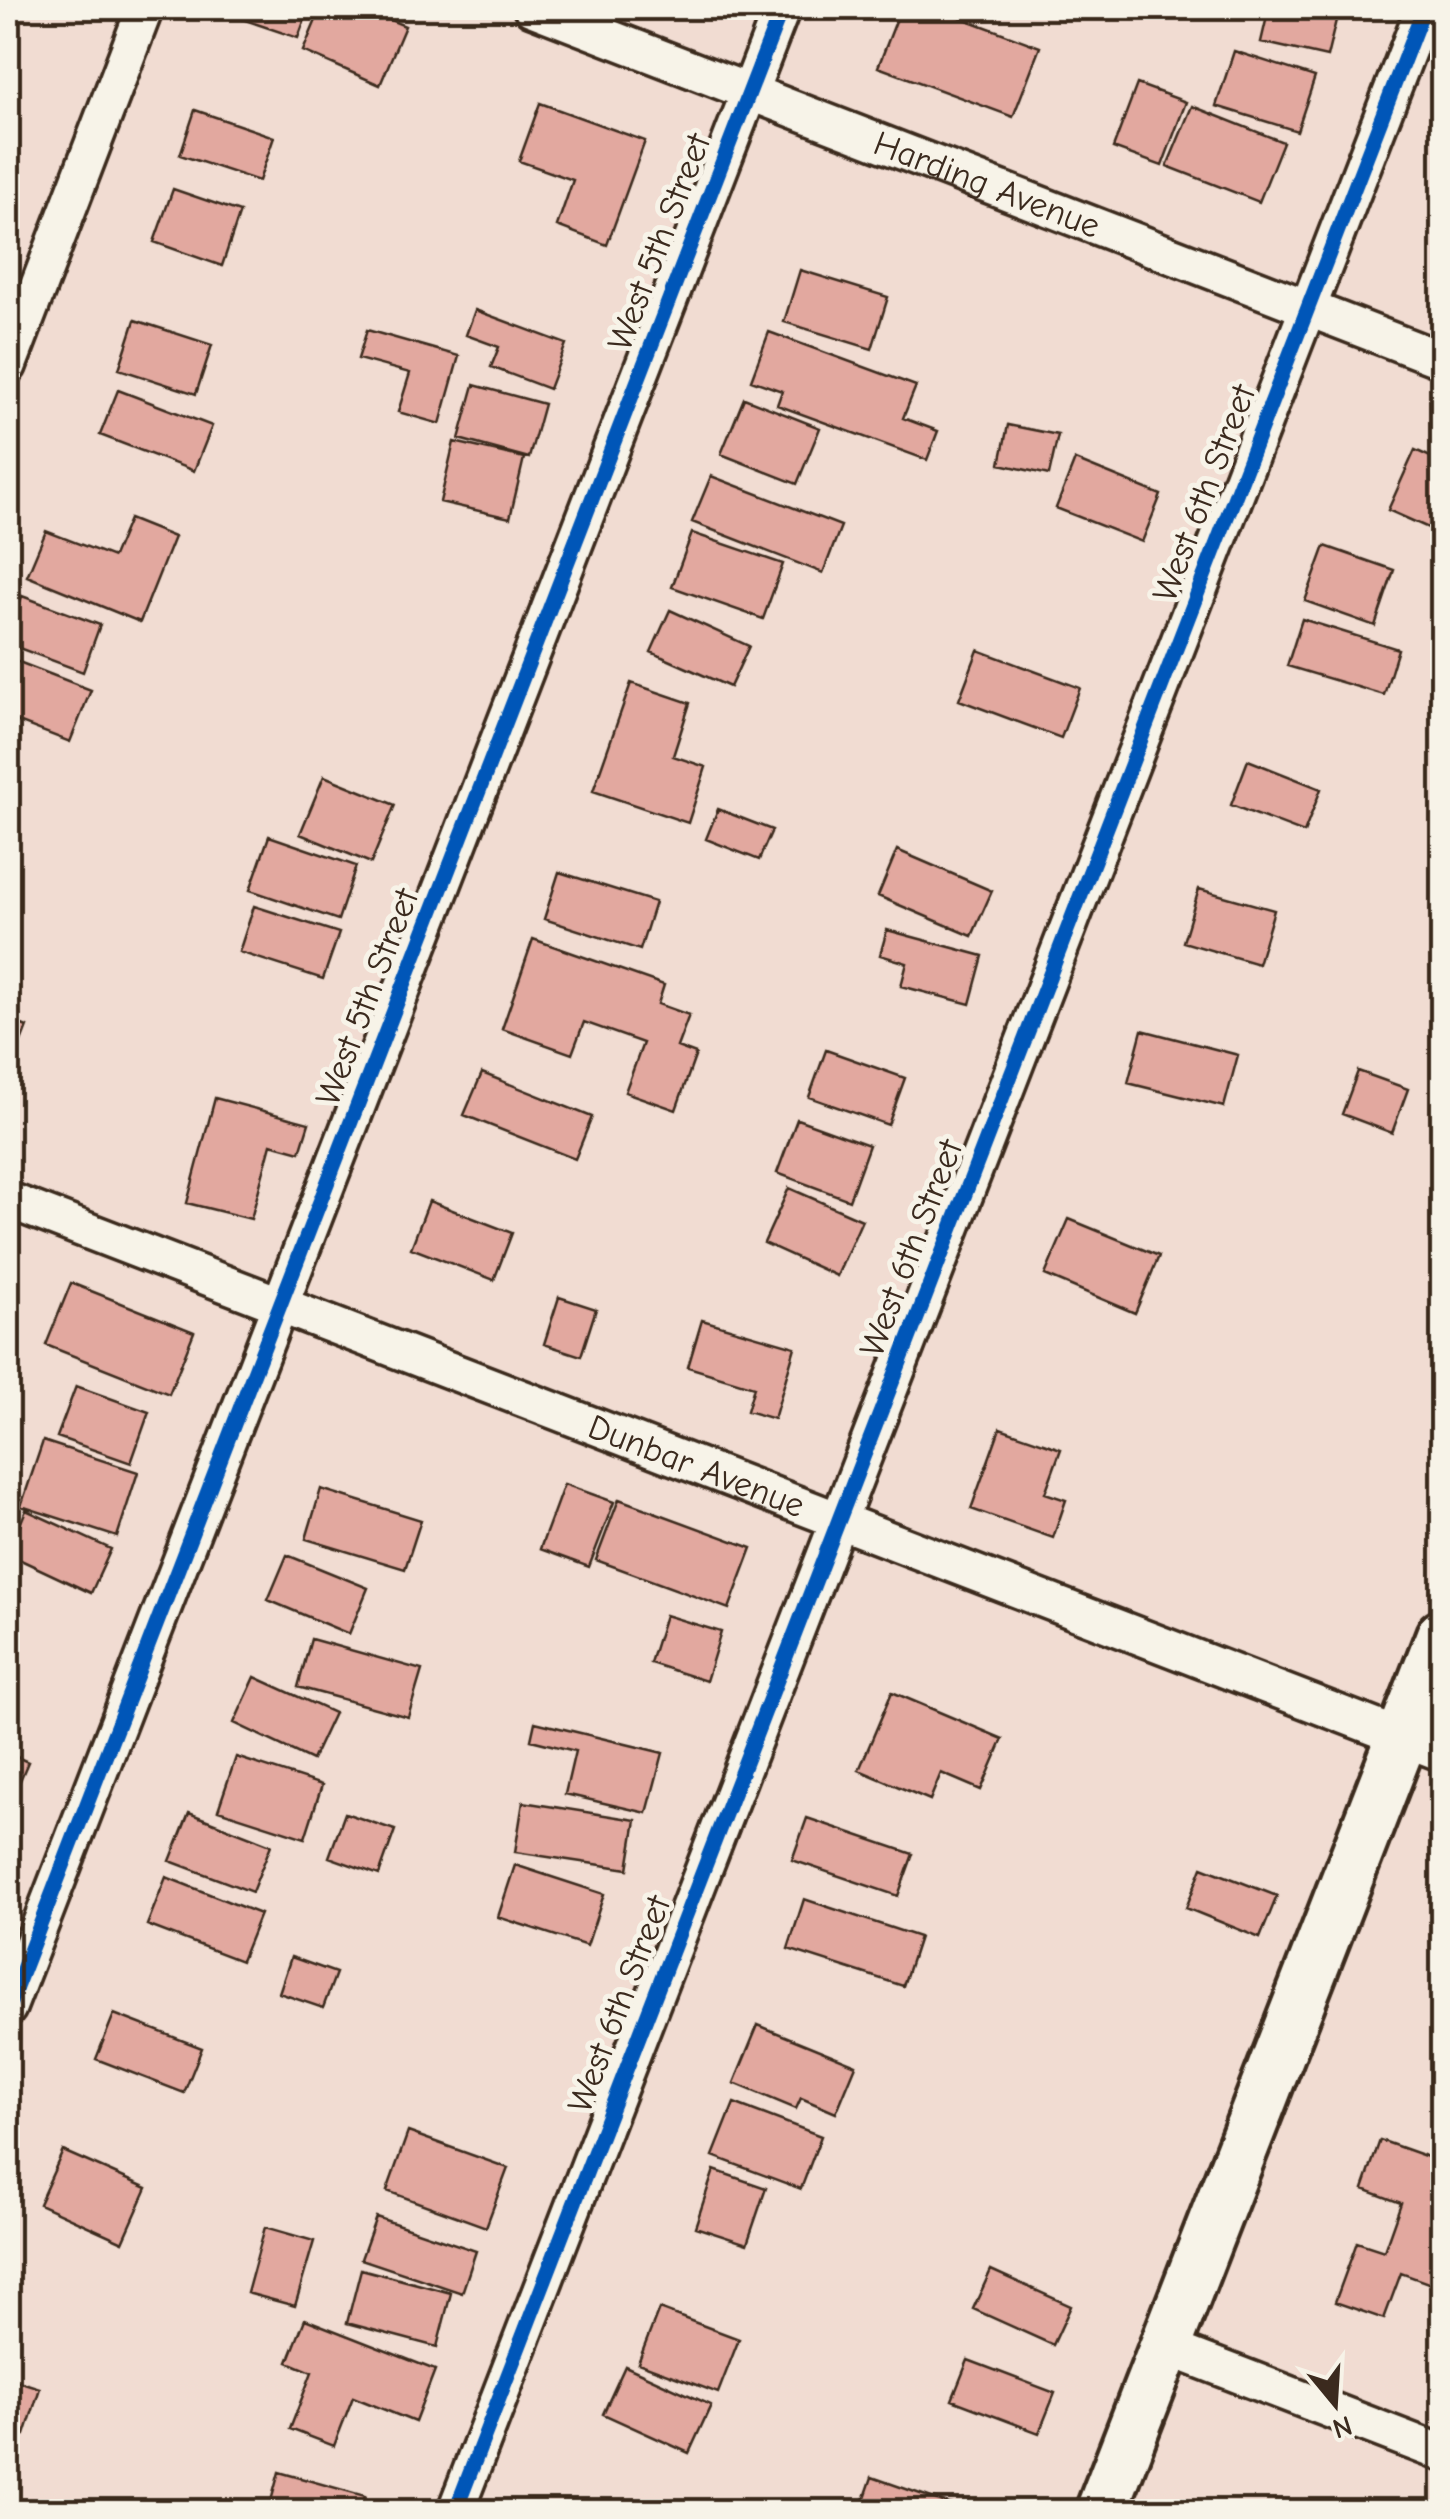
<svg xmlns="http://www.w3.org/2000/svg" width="1450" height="2519" font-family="'Comic Neue',sans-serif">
	<rect width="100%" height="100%" fill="#f1dcd2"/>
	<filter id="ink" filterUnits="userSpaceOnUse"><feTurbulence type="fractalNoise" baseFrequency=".01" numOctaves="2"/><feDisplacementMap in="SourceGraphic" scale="20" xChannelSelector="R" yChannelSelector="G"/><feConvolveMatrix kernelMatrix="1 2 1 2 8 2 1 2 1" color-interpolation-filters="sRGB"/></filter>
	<g filter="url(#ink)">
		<!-- building -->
		<path fill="#e2a89f" stroke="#3b2a1e" stroke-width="2.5" d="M240,8H309L298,38L236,17Z
			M321,8H361L405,26L380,85L303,51Z
			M901,8H935L1040,47L1013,117L878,67Z
			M1269,8H1339L1327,57L1261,42Z
			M1234,51L1315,77L1297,131L1216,106Z
			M1137,84L1186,102L1162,166L1113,148Z
			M540,103L645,141L607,245L557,226L573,180L519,161Z
			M1192,106L1283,142L1259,202L1167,166Z
			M195,110L274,137L259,181L180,155Z
			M173,189L240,212L222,266L154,242Z
			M800,270L888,297L872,349L784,322Z
			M475,310L566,344L549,389L491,367L499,347L466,335Z
			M135,320L212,345L196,394L119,369Z
			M367,330L459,356L440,424L398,412L410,373L358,359Z
			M769,332L916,386L903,418L938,431L927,460L777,405L782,391L751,380Z
			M474,385L544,404L529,458L459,439Z
			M118,390L212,426L194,471L100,435Z
			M744,398L820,428L797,484L721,454Z
			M1008,425L1058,435L1049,475L1000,464Z
			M454,442L524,458L510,518L440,502Z
			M1415,450L1442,462V534L1388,510Z
			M1075,460L1161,495L1142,542L1056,508Z
			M711,476L841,526L823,573L692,522Z
			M129,519L174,537L140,622L27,576L46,531L113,557Z
			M692,533L783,564L763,619L672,587Z
			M1325,546L1394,570L1375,626L1305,601Z
			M22,596L100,625L83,672L8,644Z
			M670,610L749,646L730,687L651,652Z
			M1302,619L1398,649L1384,695L1287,666Z
			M978,650L1080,688L1061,738L959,700Z
			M11,659L91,690L70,742L8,718Z
			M631,683L690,703L673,756L706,767L688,823L593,791Z
			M1248,760L1321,789L1304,833L1231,805Z
			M324,776L395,805L371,863L300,834Z
			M718,809L772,830L759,860L706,839Z
			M269,836L356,866L338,920L250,890Z
			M897,850L992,891L972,936L878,896Z
			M559,872L655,902L640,950L544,919Z
			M1199,889L1274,910L1258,964L1183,942Z
			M254,906L339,933L323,979L239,952Z
			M887,930L983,956L970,1004L901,986L907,963L880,955Z
			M533,939L664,985L658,1004L689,1015L677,1047L696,1054L676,1110L625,1092L643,1043L584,1022L572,1054L502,1029Z
			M8,1019L27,1027L8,1076Z
			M1142,1030L1238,1055L1224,1107L1128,1083Z
			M826,1050L905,1078L888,1125L809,1097Z
			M1358,1071L1408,1089L1392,1133L1342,1114Z
			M482,1073L592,1117L575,1159L464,1115Z
			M215,1098L309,1123L300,1152L271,1144L251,1219L187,1203Z
			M797,1119L869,1145L849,1200L777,1173Z
			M789,1188L862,1220L837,1276L764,1243Z
			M429,1201L512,1233L494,1280L411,1248Z
			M1069,1219L1159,1256L1135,1313L1045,1275Z
			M71,1283L194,1332L169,1394L46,1345Z
			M559,1297L596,1309L581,1356L544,1344Z
			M702,1320L795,1347L774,1419L747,1411L754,1387L688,1367Z
			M76,1386L149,1412L131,1463L57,1437Z
			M1000,1428L1061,1449L1045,1493L1066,1500L1053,1538L971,1509Z
			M43,1441L138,1472L117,1537L21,1506Z
			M564,1484L614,1502L589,1567L540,1549Z
			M321,1489L421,1520L405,1569L306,1539Z
			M619,1499L752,1548L729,1609L596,1560Z
			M26,1510L111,1549L91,1593L8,1554Z
			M287,1555L368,1588L349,1634L268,1600Z
			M665,1615L721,1632L706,1681L650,1663Z
			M311,1639L422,1670L408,1717L298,1687Z
			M255,1677L334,1713L312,1760L234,1723Z
			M892,1692L1003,1739L981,1790L941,1773L930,1800L859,1770Z
			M535,1722L663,1753L647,1813L565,1794L575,1751L531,1740Z
			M8,1753L28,1762L9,1806L8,1805Z
			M236,1757L322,1785L305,1838L218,1810Z
			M523,1802L636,1820L628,1869L515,1852Z
			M189,1813L271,1845L252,1892L170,1861Z
			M345,1813L395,1830L379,1875L329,1857Z
			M807,1818L913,1854L898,1896L792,1860Z
			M515,1865L604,1894L587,1946L498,1917Z
			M1202,1867L1277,1896L1260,1938L1186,1908Z
			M166,1877L260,1914L241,1961L147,1925Z
			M804,1899L919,1937L903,1986L788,1949Z
			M291,1957L336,1973L323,2008L279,1993Z
			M114,2014L202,2048L184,2093L96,2059Z
			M758,2025L856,2065L836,2113L801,2098L796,2109L734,2083Z
			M734,2103L821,2136L801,2189L713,2156Z
			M408,2132L508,2168L486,2227L387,2191Z
			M1380,2140L1442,2162V2288L1401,2273L1384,2319L1335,2302L1357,2242L1384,2251L1401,2203L1363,2189Z
			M63,2151L147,2188L123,2242L39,2204Z
			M714,2170L766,2188L747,2244L695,2227Z
			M376,2217L476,2251L462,2293L361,2259Z
			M265,2227L314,2241L295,2306L247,2293Z
			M361,2269L451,2293L437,2347L347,2323Z
			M991,2270L1071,2306L1053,2345L973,2309Z
			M659,2309L739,2339L718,2393L638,2363Z
			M305,2319L435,2370L415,2422L353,2397L334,2446L290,2429L312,2372L288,2362Z
			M968,2360L1055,2393L1039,2433L952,2400Z
			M625,2366L711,2405L689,2453L603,2414Z
			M8,2378L40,2388L25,2435L8,2429Z
			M279,2472L365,2496L360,2512H268Z
			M872,2477L969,2511L968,2512H860Z"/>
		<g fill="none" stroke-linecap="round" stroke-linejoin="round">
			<defs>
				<g id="street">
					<path id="s1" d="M532,8L1442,360"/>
					<path d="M8,366L145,8"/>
					<path id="s2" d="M8,1200L1442,1753"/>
					<path d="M8,2008L782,8"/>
					<path d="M1164,2346L1442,2453"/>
					<path d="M455,2512L1424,8"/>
				</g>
				<path id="secondary" d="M1101,2512L1442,1635"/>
			</defs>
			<!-- street casing -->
			<use href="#street" stroke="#3b2a1e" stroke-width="42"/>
			<!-- secondary casing -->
			<use href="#secondary" stroke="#3b2a1e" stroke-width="58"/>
			<!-- street -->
			<use href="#street" stroke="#f7f3e8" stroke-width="35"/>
			<!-- secondary -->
			<use href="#secondary" stroke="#f7f3e8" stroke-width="50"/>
			<defs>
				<path id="cycleway" d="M8,2008L782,8
					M455,2512L1424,8"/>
			</defs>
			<!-- cycleway casing -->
			<use href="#cycleway" stroke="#f7f3e8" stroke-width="21"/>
			<!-- cycleway -->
			<use href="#cycleway" stroke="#0057b8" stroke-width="15"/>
		</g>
	</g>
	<g text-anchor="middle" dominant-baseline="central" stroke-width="10" stroke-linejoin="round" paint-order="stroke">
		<!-- street labels -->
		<g font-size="35" fill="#3b2a1e" stroke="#f7f3e8">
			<text stroke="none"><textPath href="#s1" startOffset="488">Harding Avenue</textPath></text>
			<text transform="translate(659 242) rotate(-69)">West 5th Street</text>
			<text transform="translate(1204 493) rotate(-69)">West 6th Street</text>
			<text transform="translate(367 997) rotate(-69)">West 5th Street</text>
			<text transform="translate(911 1248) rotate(-69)">West 6th Street</text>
			<text stroke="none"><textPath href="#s2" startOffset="738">Dunbar Avenue</textPath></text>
			<text transform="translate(619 2004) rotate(-69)">West 6th Street</text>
		</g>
	</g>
	<!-- margin -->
	<rect width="1450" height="2519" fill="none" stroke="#f7f3e8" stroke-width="40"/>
	<rect x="20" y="20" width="1410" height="2479" fill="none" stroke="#3b2a1e" stroke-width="4" filter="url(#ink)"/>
	<!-- north arrow -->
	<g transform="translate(1335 2404) rotate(162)" stroke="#f7f3e8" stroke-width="8" paint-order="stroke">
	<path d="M0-8L18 38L0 25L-18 38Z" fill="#3b2a1e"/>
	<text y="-15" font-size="28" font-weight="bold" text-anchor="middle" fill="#3b2a1e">N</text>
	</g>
</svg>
